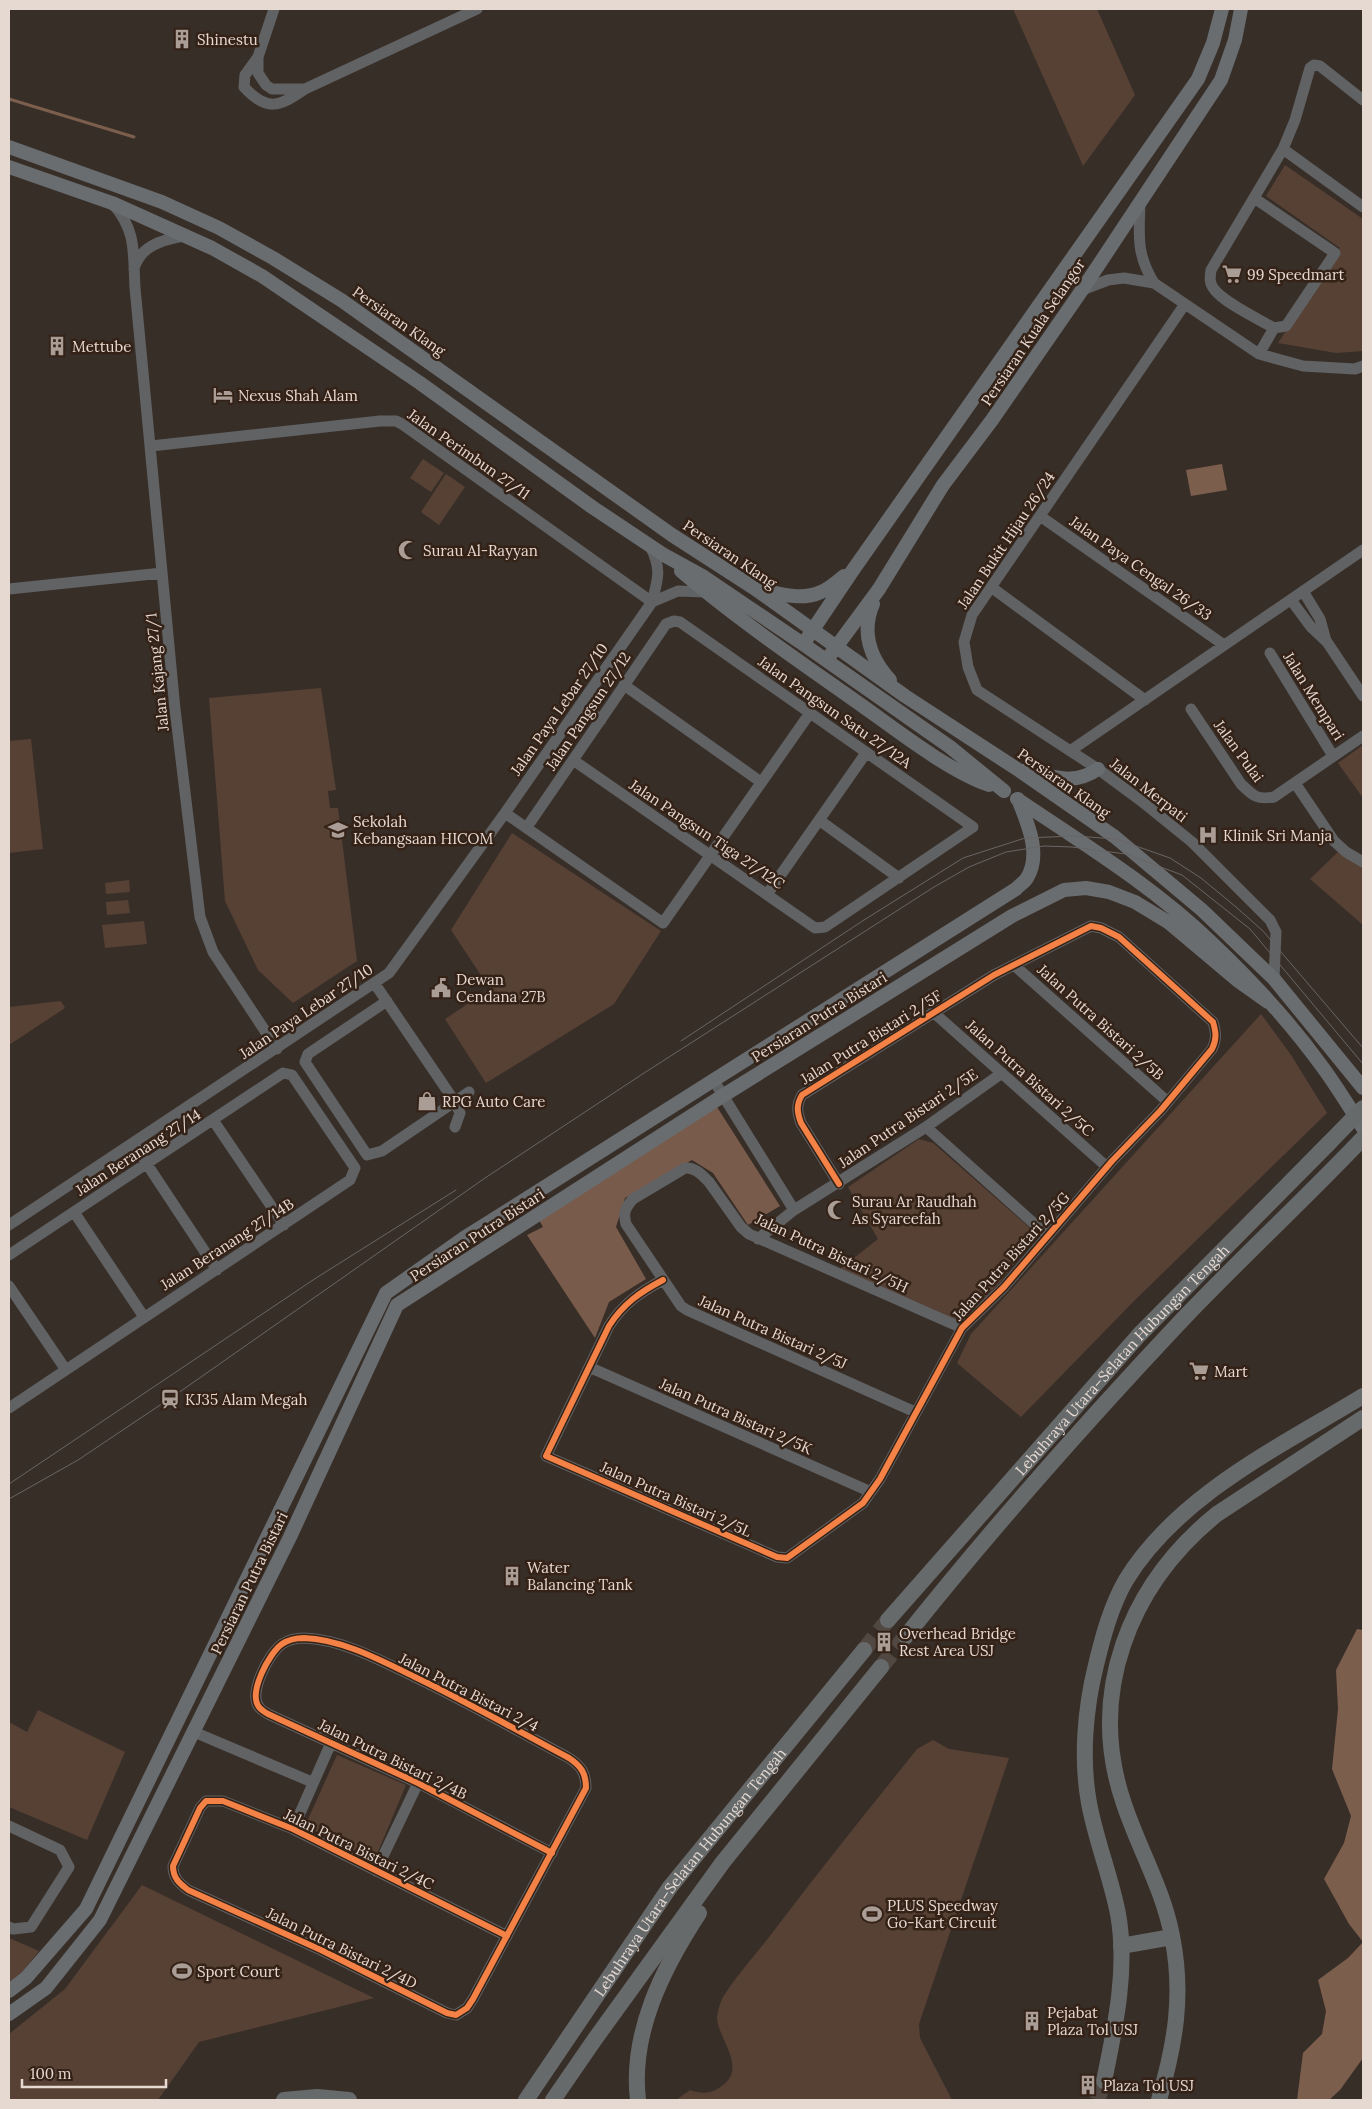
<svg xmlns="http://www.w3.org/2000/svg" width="1372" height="2109" font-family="Lora,serif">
	<rect width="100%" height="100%" fill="#382e28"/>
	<!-- green -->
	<path fill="#574135" d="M1013,9H1097L1135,95L1083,166Z
		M1285,165L1363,219V351L1336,353L1278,343L1340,248L1266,196Z
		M423,459L444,473L431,492L410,478Z
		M446,474L465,487L439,525L421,512Z
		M321,688L336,790L328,791L330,808H338L357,961L293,1003L258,970L225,901L209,698Z
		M31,739L43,849L9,853V741Z
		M1363,745V798L1338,763Z
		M512,833L661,931L614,1004L486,1083L445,1019L490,989L451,930Z
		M1339,851L1363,867V925L1310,879Z
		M129,880L130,892L106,894L105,883Z
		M128,900L130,913L107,915L106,902Z
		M144,921L147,944L105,948L102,925Z
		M61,1001L65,1008L9,1045V1007Z
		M1261,1014L1291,1055L1327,1113L1133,1302L1021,1417L957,1363L971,1334Z
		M919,1139L933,1143L1029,1227L1031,1242L1000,1282L961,1322L840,1269L878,1239L848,1187Z
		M38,1710L125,1752L87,1840L9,1807V1722L27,1732Z
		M933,1740L949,1749L1009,1758L919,2024L920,2038L952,2100H676L690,2090C701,2094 709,2094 719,2088C749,2070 720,2042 717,2019C717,2013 720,2003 723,1997C738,1973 759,1951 776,1928C822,1867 870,1808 917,1749Z
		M337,1755L406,1785L374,1861L305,1826Z
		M142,1885L374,1998L199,2042L158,2100H9V2034L65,1989Z
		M9,1938L39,1951L20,1975L9,1982Z"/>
	<!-- forest -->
	<path fill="#795b4b" d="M717,1107L780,1206L748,1225L713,1173L692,1160L625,1198L616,1227L646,1279L609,1302L595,1338L527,1235L543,1227L539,1220Z"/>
	<!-- water -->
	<path fill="#7c5e4d" d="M1222,464L1227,490L1191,496L1186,470Z
		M1357,1629L1363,1630V2058L1340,2090L1329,2100H1297L1303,2053L1322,2034L1326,2011L1318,1980L1348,1958L1363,1942L1349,1924L1324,1879L1344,1843L1351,1816L1332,1769L1338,1709L1336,1670Z"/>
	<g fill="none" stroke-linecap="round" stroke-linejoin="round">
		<!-- stream -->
		<path stroke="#7c5e4d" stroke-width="3" d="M9,99L134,137"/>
		<!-- highway-tunnel -->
		<path stroke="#524842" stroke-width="16" stroke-dasharray="16 8" stroke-linecap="butt" d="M864,1650L888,1620
			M881,1667L906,1636
			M1097,2100L1104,2081"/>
		<!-- minor -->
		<path stroke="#606264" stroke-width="11" d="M274,9L258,57V73L266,85L272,89H305L477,9
			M258,57L245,75L244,87C267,112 279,107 305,89
			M1283,149L1363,207
			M1254,198L1335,253L1286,326L1274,328
			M1140,202C1139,235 1136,254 1154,283
			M113,204C137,231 133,254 135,288L175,709L200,917L213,952L277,1049
			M134,269C140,246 162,240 183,236
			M1082,290L1108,280L1124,278L1154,283L1259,354L1303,366L1355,369L1363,366
			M1185,304L972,615L964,642L968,667L977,690L1098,769L1140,800L1192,842L1270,920L1276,932L1274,979
			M1274,328C1258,319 1223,302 1214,289C1209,283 1210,277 1211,270L1283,149L1295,120L1310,68L1314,65L1320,66L1363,100
			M1259,354L1274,328
			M151,446L380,421H396L402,424L652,602
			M1040,516L1224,645
			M991,587L1145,700
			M9,589L162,573
			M1303,591L1320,619L1326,641
			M1291,600L1311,627L1327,642L1363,696
			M652,602L678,591L705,592
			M1270,653L1333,756
			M624,685L761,782
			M580,705L601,720
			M1191,709L1241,784C1253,796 1257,800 1274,797L1363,736
			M1070,751L1363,550
			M1295,783L1334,841L1346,852L1363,862
			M505,813L663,923L810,713
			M819,820L899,878
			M527,827C573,760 620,692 666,624L674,621L680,622L973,827L825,927L815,928L573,760
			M768,893L866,753
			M1014,965L1168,1102
			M375,984L455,1102L460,1113L455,1127
			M387,1001L308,1054L305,1062L367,1155L382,1151L469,1092
			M933,1012L1107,1167
			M714,1081L794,1210
			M213,1120L284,1225
			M926,1127L1048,1236
			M133,1143L217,1270
			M74,1212L144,1317
			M9,1225L389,973L505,813L652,602C658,579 662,569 650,546
			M758,1239L794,1210L926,1127L1002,1073
			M9,1255L283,1073L292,1075L355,1168L350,1180L9,1408
			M663,1280C640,1292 623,1304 609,1326L546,1456L777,1557L787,1558L863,1503L880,1479L962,1328L1004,1287L1112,1161L1161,1110L1212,1049C1217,1039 1216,1032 1213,1022L1119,937L1101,928L1091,926L994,975L802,1095C796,1105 797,1112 801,1123L839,1184
			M9,1286L66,1370
			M589,1367L871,1492
			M915,1412L687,1310L681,1306L626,1224C623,1213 625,1208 633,1199L685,1168C695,1167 702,1175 709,1182L741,1227L749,1234L962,1328
			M194,1732L312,1782
			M9,1826L60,1850L69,1867L31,1927L13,1929L9,1927
			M293,1829L331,1743
			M376,1871L418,1783
			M507,1936L293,1829L223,1801H206L200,1808L173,1866C173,1878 179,1883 188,1890L321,1950L447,2013L456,2015L467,2008L473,1999L586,1788C586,1773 581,1766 569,1758C518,1731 469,1703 417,1678C384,1662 342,1639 304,1638C297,1638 288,1640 282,1644C269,1653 248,1693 259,1707C261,1710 265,1712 268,1714L418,1783L552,1853"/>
		<!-- major -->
		<path stroke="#696d70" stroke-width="14" d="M9,147L162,202L219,228L273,258L341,300L672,535L754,588L905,696L1020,771L1115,837L1202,910L1274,979L1363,1088
			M9,167L112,203L212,248L262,276L420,383L592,507L664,555L704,577L803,644L950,747L1004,791
			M681,571C738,620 802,663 864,707C899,732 949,771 989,785
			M759,589C780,594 801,601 821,592C829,589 837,582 844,576
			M873,604C861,632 870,658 890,680
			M808,637L853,570L1198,79L1213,43L1222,9
			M831,654L879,589L943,485L992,420L1082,290L1221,80L1235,40L1241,9
			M1023,771C1051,775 1072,787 1098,769
			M1017,799C1084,844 1154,887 1212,943C1251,980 1289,1021 1321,1065C1336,1085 1349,1107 1363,1128
			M9,1991L26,1978L86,1909L386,1293L464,1238L1016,889C1019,885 1025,882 1027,878C1042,854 1027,822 1018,799
			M9,2014L46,1988L100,1920L290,1537L397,1305L724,1095L1012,916L1064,890L1086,888L1109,892L1135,902L1168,922L1237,980L1268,1002"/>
		<!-- highway -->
		<g stroke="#676a6b" stroke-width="16">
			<path id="s1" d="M888,1620L1139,1335L1329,1143"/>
			<path d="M906,1636C993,1527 1086,1422 1182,1320C1241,1258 1304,1200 1363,1138"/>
			<path d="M1121,1946L1172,1937"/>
			<path d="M1104,2081C1115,2028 1128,1969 1118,1914C1111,1877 1096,1841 1089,1803C1081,1759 1085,1709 1096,1665C1103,1636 1111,1606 1126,1580C1178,1495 1281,1446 1363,1396"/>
			<path d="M284,2100L317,2097L349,2100"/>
			<path id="s2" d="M526,2100L670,1887L864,1650"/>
			<path d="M553,2100L595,2039L723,1862L881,1667"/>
			<path d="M638,2100C630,2033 663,1968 699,1913"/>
			<path d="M1159,2100C1175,2044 1184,1995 1172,1936C1163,1889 1139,1849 1124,1804C1086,1694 1129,1585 1217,1514L1363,1418"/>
		</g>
		<!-- tram -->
		<path stroke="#696564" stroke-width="1" d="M681,1041L864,920L963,858L1025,838L1074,836L1116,839L1170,858L1201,878L1236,907L1263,931L1363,1048
			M9,1484L316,1278L456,1190
			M9,1499L78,1460L181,1391L485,1178L641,1075L934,887L969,867L1006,852L1044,846L1072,847L1126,854L1182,875L1250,929L1363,1064"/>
		<!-- highway-bridge -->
		<path stroke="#676a6b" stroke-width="16" d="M1329,1143L1363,1108"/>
		<defs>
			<path id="cycleway" d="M663,1280C640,1292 623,1304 609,1326L546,1456L777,1557L787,1558L863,1503L880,1479L962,1328L1004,1287L1112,1161L1161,1110L1212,1049C1217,1039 1216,1032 1213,1022L1119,937L1101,928L1091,926L994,975L802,1095C796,1105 797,1112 801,1123L839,1184
				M507,1936L293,1829L223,1801H206L200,1808L173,1866C173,1878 179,1883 188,1890L321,1950L447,2013L456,2015L467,2008L473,1999L586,1788C586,1773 581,1766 569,1758C518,1731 469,1703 417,1678C384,1662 342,1639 304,1638C297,1638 288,1640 282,1644C269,1653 248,1693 259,1707C261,1710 265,1712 268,1714L418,1783L552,1853"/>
		</defs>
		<!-- cycleway casing -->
		<use href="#cycleway" stroke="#342217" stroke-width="9"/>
		<!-- cycleway -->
		<use href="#cycleway" stroke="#f48246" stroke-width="6"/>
	</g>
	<!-- icons -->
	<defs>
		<symbol id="building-bare" viewBox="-9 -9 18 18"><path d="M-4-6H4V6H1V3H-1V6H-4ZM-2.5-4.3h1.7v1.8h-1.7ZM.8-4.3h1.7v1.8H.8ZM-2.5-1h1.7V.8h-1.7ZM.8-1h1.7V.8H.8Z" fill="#a99d96" stroke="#342217" stroke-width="2.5" paint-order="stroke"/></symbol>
		<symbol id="supermarket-bare" viewBox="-9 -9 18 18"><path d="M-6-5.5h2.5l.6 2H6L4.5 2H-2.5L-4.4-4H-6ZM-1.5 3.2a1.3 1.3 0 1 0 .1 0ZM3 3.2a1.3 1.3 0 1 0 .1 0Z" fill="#a99d96" stroke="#342217" stroke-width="2.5" paint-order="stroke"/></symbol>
		<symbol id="hotel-bare" viewBox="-9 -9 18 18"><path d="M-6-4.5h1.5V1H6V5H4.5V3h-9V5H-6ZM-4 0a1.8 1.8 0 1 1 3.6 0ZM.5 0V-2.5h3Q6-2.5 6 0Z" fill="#a99d96" stroke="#342217" stroke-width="2.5" paint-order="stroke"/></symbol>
		<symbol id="mosque-bare" viewBox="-9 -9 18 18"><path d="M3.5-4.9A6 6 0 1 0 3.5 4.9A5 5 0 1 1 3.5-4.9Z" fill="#a99d96" stroke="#342217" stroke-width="2.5" paint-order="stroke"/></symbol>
		<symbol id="school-bare" viewBox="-9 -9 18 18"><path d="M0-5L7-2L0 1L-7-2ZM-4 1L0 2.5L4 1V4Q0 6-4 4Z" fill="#a99d96" stroke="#342217" stroke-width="2.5" paint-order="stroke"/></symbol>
		<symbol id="hospital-bare" viewBox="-9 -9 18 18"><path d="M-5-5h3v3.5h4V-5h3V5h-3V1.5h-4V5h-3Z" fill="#a99d96" stroke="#342217" stroke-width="2.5" paint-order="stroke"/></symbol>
		<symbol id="civic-bare" viewBox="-9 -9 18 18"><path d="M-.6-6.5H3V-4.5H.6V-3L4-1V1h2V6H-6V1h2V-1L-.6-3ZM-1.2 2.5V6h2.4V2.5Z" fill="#a99d96" stroke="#342217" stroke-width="2.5" paint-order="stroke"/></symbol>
		<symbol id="shop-bare" viewBox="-9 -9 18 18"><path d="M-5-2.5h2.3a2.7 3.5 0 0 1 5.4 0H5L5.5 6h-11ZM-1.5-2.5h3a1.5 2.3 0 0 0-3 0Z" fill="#a99d96" stroke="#342217" stroke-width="2.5" paint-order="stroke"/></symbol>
		<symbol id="station-bare" viewBox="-9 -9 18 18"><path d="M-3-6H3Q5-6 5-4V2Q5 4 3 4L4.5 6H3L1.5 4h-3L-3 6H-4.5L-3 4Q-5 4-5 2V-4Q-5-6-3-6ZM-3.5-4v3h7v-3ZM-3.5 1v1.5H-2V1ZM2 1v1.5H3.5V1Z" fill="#a99d96" stroke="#342217" stroke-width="2.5" paint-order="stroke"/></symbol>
		<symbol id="stadium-bare" viewBox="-9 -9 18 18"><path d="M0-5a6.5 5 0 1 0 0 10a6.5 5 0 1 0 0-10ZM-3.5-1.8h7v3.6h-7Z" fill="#a99d96" stroke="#342217" stroke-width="2.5" paint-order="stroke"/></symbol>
	</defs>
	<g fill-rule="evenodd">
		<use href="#building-bare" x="168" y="25" width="28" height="28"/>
		<use href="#supermarket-bare" x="1218" y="260" width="28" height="28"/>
		<use href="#building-bare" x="43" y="332" width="28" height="28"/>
		<use href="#hotel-bare" x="209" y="381" width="28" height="28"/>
		<use href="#mosque-bare" x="394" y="536" width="28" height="28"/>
		<use href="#school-bare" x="324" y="816" width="28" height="28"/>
		<use href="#hospital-bare" x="1194" y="821" width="28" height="28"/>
		<use href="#civic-bare" x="427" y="974" width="28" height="28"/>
		<use href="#shop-bare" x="413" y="1087" width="28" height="28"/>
		<use href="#mosque-bare" x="823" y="1196" width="28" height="28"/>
		<use href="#supermarket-bare" x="1185" y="1357" width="28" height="28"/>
		<use href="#station-bare" x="156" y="1385" width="28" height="28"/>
		<use href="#building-bare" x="498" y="1562" width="28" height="28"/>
		<use href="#building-bare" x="870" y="1628" width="28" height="28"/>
		<use href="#stadium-bare" x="858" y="1900" width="28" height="28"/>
		<use href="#stadium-bare" x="168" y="1957" width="28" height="28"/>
		<use href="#building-bare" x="1018" y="2007" width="28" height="28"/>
		<use href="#building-bare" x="1074" y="2071" width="28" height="28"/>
	</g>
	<g text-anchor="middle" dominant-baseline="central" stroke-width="5" stroke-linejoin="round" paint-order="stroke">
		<!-- poi labels -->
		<g font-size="15" fill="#e6d9d2" stroke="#342217" text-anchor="start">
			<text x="197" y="39">Shinestu</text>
			<text x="1247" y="274">99 Speedmart</text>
			<text x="72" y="346">Mettube</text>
			<text x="238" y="395">Nexus Shah Alam</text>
			<text x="423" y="550">Surau Al-Rayyan</text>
			<text x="353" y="821">Sekolah<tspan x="353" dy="17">Kebangsaan HICOM</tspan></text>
			<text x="1223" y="835">Klinik Sri Manja</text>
			<text x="456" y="979">Dewan<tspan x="456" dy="17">Cendana 27B</tspan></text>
			<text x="442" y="1101">RPG Auto Care</text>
			<text x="852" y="1201">Surau Ar Raudhah<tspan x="852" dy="17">As Syareefah</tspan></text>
			<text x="1214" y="1371">Mart</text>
			<text x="185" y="1399">KJ35 Alam Megah</text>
			<text x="527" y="1567">Water<tspan x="527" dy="17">Balancing Tank</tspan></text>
			<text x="899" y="1633">Overhead Bridge<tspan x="899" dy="17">Rest Area USJ</tspan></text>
			<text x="887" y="1905">PLUS Speedway<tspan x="887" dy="17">Go-Kart Circuit</tspan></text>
			<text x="197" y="1971">Sport Court</text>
			<text x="1047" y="2012">Pejabat<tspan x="1047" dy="17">Plaza Tol USJ</tspan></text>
			<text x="1103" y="2085">Plaza Tol USJ</text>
		</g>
		<!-- street labels -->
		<g font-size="15" fill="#e6d9d2" stroke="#342217">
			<text transform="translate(399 321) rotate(35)">Persiaran Klang</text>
			<text transform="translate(1033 332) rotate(-56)">Persiaran Kuala Selangor</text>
			<text transform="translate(469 454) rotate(35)">Jalan Perimbun 27/11</text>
			<text transform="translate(1006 540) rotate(-56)">Jalan Bukit Hijau 26/24</text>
			<text transform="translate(730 554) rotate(34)">Persiaran Klang</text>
			<text transform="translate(1141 568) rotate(35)">Jalan Paya Cengal 26/33</text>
			<text transform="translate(157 672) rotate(-96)">Jalan Kajang 27/1</text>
			<text transform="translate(1314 696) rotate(58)">Jalan Mempari</text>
			<text transform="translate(559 709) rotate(-55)">Jalan Paya Lebar 27/10</text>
			<text transform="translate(588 711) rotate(-56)">Jalan Pangsun 27/12</text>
			<text transform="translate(835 712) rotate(35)">Jalan Pangsun Satu 27/12A</text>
			<text transform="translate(1239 751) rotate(54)">Jalan Pulai</text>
			<text transform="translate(1064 783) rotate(35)">Persiaran Klang</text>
			<text transform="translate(1149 790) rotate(38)">Jalan Merpati</text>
			<text transform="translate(707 834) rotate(34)">Jalan Pangsun Tiga 27/12C</text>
			<text transform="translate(306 1011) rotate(-34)">Jalan Paya Lebar 27/10</text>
			<text transform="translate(819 1017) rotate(-32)">Persiaran Putra Bistari</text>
			<text transform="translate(1101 1022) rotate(42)">Jalan Putra Bistari 2/5B</text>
			<text transform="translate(871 1037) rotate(-32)">Jalan Putra Bistari 2/5F</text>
			<text transform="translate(1030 1078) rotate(42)">Jalan Putra Bistari 2/5C</text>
			<text transform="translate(908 1118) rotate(-34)">Jalan Putra Bistari 2/5E</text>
			<text transform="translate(138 1152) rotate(-33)">Jalan Beranang 27/14</text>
			<text transform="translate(477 1235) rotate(-33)">Persiaran Putra Bistari</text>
			<text transform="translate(227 1244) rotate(-33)">Jalan Beranang 27/14B</text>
			<text transform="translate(832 1253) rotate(25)">Jalan Putra Bistari 2/5H</text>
			<text transform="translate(1011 1256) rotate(-48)">Jalan Putra Bistari 2/5G</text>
			<text transform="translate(773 1332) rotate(24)">Jalan Putra Bistari 2/5J</text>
			<text stroke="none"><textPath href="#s1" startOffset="350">Lebuhraya Utara–Selatan Hubungan Tengah</textPath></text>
			<text transform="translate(736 1416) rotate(24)">Jalan Putra Bistari 2/5K</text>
			<text transform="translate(676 1499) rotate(24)">Jalan Putra Bistari 2/5L</text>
			<text transform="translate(249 1583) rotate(-64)">Persiaran Putra Bistari</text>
			<text transform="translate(469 1692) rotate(27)">Jalan Putra Bistari 2/4</text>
			<text transform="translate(393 1759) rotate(26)">Jalan Putra Bistari 2/4B</text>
			<text transform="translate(359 1849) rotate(26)">Jalan Putra Bistari 2/4C</text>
			<text stroke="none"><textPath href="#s2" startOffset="281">Lebuhraya Utara–Selatan Hubungan Tengah</textPath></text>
			<text transform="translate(342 1948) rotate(26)">Jalan Putra Bistari 2/4D</text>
		</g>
	</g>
	<!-- border -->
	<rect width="1372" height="2109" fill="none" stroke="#e6d9d2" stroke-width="20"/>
	<!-- scale -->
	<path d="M22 2079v8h144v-8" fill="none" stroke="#e6d9d2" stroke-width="2.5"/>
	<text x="30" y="2079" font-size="15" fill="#e6d9d2" stroke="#342217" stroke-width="4" paint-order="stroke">100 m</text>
</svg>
